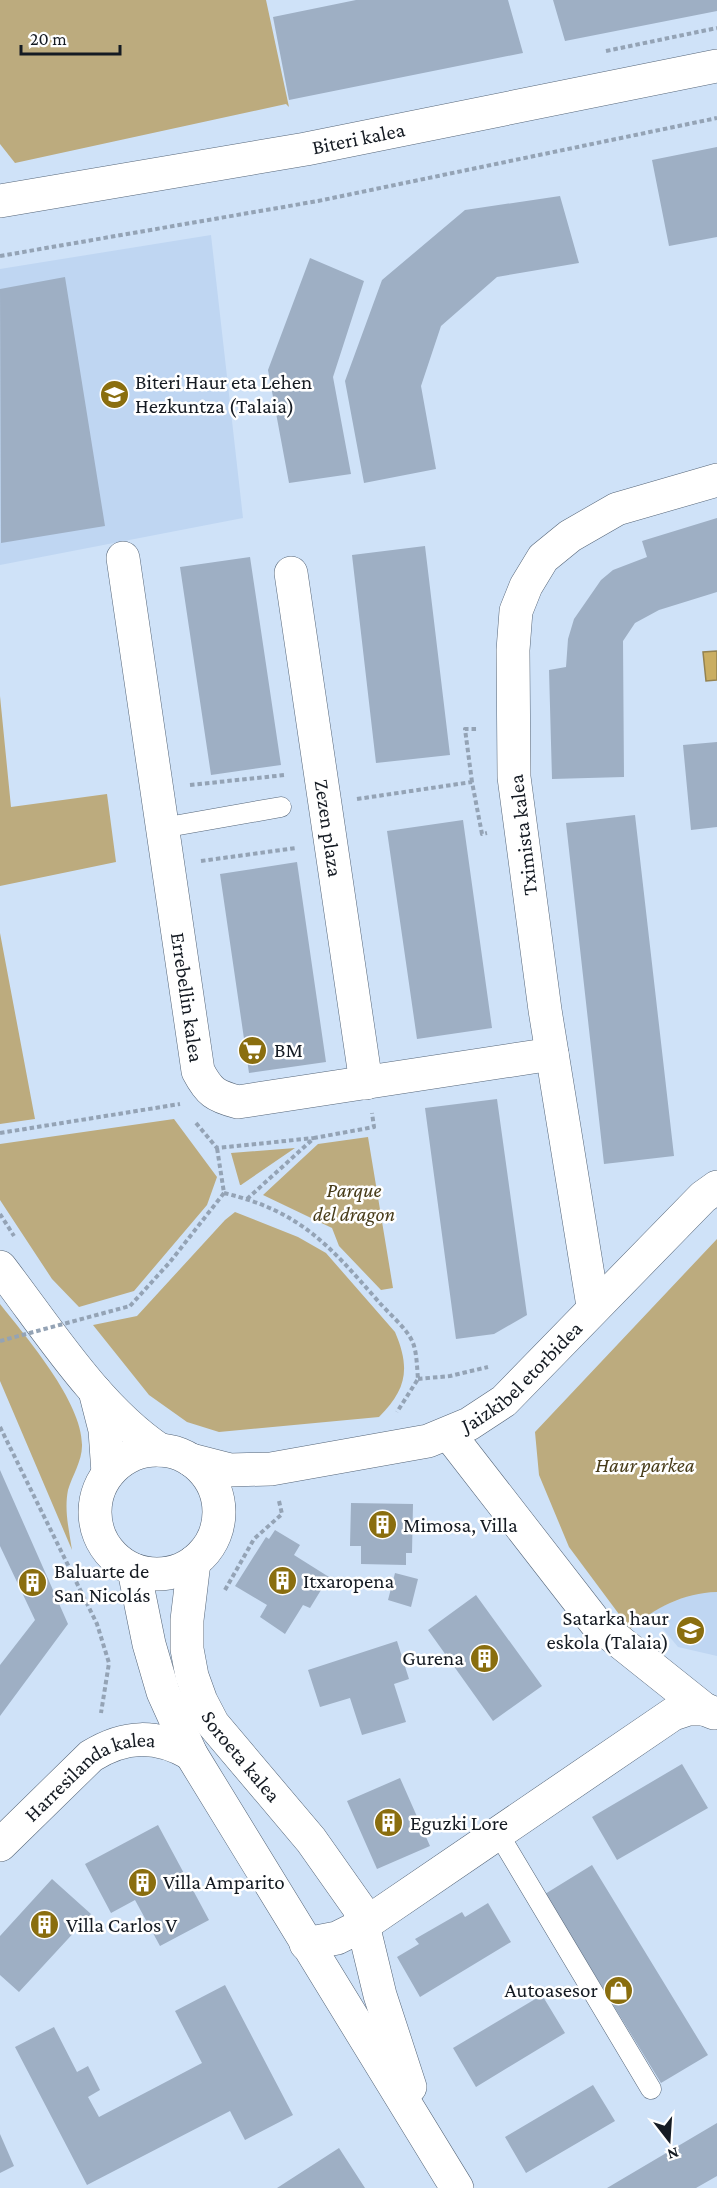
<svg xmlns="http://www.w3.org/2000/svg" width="717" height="2188" font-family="'Crimson Pro',serif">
	<rect width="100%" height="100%" fill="#cfe2f8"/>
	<!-- built -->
	<path fill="#bfd6f2" d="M211,235L243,518L0,565V269Z
		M717,1592V1656L678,1647L649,1612L694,1593Z"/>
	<!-- green -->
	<path fill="#bcab7e" d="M0,0H266L289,107L286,104L15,163L0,144Z
		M0,696L11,807L107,794L116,862L0,886Z
		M0,933L35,1119L0,1124Z
		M174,1119L217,1177L207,1205L134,1291L79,1307L52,1279L0,1200V1144Z
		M368,1137L393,1288L381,1290L339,1246L332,1228L263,1195L318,1144Z
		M295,1148L241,1185H240L231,1153Z
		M235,1212L298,1237L326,1253L395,1332C411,1369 406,1390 379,1417L219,1432L187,1422L149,1395L93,1325L137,1316L225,1220Z
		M717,1239V1592C683,1593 655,1608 630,1629L569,1547L539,1475L535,1432Z
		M0,1304C27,1338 83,1403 82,1446C82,1461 72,1476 68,1490C64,1510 69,1530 72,1550L0,1381Z"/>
	<!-- water -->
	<path fill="#caae62" stroke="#94824f" stroke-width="1.5" d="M717,651V680L706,681L703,652Z"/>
	<!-- building -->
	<path fill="#9eafc4" d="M356,0H508L523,53L289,100L273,17Z
		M553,0H717V11L565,41Z
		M717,147V237L669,246L652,160Z
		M560,196L579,263L497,277L441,326L421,386L436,469L364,483L345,381L382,280L465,210Z
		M310,258L364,281L333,377L351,474L289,483L268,370Z
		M65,277L105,526L1,543L0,289Z
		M717,518V592L659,610L635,623L623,641L624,777L552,779L549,670L566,667L568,639L574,619L601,580L613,570L647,557L642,541Z
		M425,546L450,755L376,763L352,555Z
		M250,557L281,765L211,775L180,567Z
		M717,742V827L691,830L683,745Z
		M635,815L674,1156L604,1164L566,823Z
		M463,820L492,1028L417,1039L387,831Z
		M297,862L326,1062L249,1073L220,874Z
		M497,1099L527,1315L494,1334L456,1339L425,1108Z
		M0,1470L68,1624L0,1716V1665L35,1620L0,1546Z
		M351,1503L413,1504L412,1553H406V1565L361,1564V1546H350Z
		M275,1530L300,1545L294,1555L329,1577L310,1608L303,1605L285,1634L260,1617L267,1605L235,1586L266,1537L269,1539Z
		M395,1573L418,1579L411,1607L388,1600Z
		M476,1595L542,1686L493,1721L428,1630Z
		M397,1641L409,1679L394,1684L406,1722L362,1735L350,1698L320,1707L308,1670Z
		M682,1764L708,1808L617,1860L592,1817Z
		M400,1778L430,1846L377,1869L347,1801Z
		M158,1825L209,1920L160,1946L135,1900L111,1913L85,1864Z
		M592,1865L708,2055L661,2083L545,1894Z
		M52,1879L91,1914L19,1992L0,1975V1936Z
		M488,1903L511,1942L420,1997L397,1957L419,1944L415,1939L462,1912L465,1917Z
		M225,1985L293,2115L245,2140L230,2111L87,2185L15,2047L54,2027L77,2072L88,2066L100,2090L88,2097L99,2117L202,2063L175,2011Z
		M542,1995L565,2033L476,2087L453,2048Z
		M593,2085L615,2121L526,2173L505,2137Z
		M717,2123V2176L696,2188H607Z
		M0,2134L14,2166L0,2173Z
		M339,2148L365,2188H277Z"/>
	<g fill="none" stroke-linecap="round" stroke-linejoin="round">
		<defs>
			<path id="lane" d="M162,828L281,807
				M498,1833L651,2089"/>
			<g id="street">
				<path id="s1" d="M0,201L306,149L717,66"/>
				<path id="s2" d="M123,558L198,1071C209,1092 215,1096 238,1102L552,1054"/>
				<path id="s3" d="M291,573L366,1083"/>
				<path d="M593,1306L545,1010L514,777L513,650L516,611L526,586L543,558L570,536L617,509L717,480"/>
				<path d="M449,1434L595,1622L704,1709L714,1713"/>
				<path d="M365,1924L673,1714L688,1709H704"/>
			</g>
			<g id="secondary">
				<path d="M0,1267C47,1328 96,1407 160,1450"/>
				<path d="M95,1391L105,1430L108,1473"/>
				<circle cx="157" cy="1512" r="62"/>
				<path id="s4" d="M191,1460L230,1470L271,1469L428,1441L469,1424L504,1401L703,1197L717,1187"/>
				<path id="s5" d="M194,1562L187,1620V1649L192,1676L201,1701L213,1724L311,1840L359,1908L380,1995L410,2087"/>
				<path d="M134,1570L149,1644L163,1692L191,1754L457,2188"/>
				<path id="s6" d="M0,1845L91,1756C125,1735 156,1734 191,1754"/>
				<path d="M306,1944L337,1938L365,1924"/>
			</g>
		</defs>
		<!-- lane casing -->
		<use href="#lane" stroke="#556578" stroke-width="21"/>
		<!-- street casing -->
		<use href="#street" stroke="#556578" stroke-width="34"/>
		<!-- secondary casing -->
		<use href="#secondary" stroke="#556578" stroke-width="34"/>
		<!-- path -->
		<path stroke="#94a3b5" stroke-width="4" stroke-dasharray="4.5 3" stroke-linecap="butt" d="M606,51L717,28
			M0,256L318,201L717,118
			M472,782L465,729H479
			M190,785L285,775
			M357,799L472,782L482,834L487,833
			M201,861L296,848
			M196,1123L217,1148L314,1138
			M0,1133L180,1104
			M224,1193C300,1211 329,1245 378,1301C388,1313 407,1328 413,1343C417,1353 417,1369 418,1379L397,1412
			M247,1199L314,1138L374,1127L372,1113
			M0,1214L14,1236
			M130,1306L170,1262L224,1193L217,1148
			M418,1379L450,1376L488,1367
			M0,1427L97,1624L109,1663L101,1713
			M225,1590L254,1539L282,1514L279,1501"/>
		<!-- lane -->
		<use href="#lane" stroke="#fff" stroke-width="20"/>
		<!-- street -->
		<use href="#street" stroke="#fff" stroke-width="33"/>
		<!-- secondary -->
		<use href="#secondary" stroke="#fff" stroke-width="33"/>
		<!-- path-bridge -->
		<path stroke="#94a3b5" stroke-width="4" stroke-dasharray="4.5 3" stroke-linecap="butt" d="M0,1341L130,1306"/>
	</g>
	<!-- icons -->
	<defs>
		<symbol id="school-disc" viewBox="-11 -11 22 22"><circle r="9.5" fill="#8a6e0f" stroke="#fff"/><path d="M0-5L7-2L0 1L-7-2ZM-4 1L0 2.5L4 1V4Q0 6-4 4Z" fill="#fff"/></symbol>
		<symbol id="supermarket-disc" viewBox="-11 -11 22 22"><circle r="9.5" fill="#8a6e0f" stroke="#fff"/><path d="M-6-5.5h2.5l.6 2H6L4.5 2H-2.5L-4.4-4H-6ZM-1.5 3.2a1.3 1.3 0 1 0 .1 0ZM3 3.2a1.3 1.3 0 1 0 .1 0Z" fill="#fff"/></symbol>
		<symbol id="building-disc" viewBox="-11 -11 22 22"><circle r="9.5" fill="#8a6e0f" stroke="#fff"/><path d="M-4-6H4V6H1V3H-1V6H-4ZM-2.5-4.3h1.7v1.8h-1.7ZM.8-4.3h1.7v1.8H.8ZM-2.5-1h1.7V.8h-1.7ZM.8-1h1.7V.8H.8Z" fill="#fff"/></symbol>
		<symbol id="shop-disc" viewBox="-11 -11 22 22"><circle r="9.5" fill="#8a6e0f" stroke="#fff"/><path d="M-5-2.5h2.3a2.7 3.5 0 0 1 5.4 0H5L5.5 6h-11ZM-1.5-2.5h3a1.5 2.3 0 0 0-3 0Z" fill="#fff"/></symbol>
	</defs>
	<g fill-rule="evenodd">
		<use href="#school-disc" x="98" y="378" width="33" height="33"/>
		<use href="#supermarket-disc" x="236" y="1034" width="33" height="33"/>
		<use href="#building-disc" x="366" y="1508" width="33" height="33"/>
		<use href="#building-disc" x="266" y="1564" width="33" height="33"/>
		<use href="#building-disc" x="16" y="1566" width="33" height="33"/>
		<use href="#school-disc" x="674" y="1614" width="33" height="33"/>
		<use href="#building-disc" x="468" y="1642" width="33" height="33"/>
		<use href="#building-disc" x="372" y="1806" width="33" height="33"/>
		<use href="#building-disc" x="126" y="1866" width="33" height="33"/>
		<use href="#building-disc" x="28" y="1908" width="33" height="33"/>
		<use href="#shop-disc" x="602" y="1974" width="33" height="33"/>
	</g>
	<g text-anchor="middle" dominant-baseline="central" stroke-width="5" stroke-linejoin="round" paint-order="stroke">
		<!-- street labels -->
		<g font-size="21" fill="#151b23" stroke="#fff">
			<text stroke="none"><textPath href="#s1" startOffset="364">Biteri kalea</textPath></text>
			<text stroke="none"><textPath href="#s3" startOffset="258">Zezen plaza</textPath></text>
			<text transform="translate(523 835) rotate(-97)">Tximista kalea</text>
			<text stroke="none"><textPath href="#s2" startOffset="444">Errebellin kalea</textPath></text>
			<text stroke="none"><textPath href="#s4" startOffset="356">Jaizkibel etorbidea</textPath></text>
			<text stroke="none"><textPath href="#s5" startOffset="210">Soroeta kalea</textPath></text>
			<text stroke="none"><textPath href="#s6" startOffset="117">Harresilanda kalea</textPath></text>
		</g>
		<!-- poi labels -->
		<g font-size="21" fill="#151b23" stroke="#fff" text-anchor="start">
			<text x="135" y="382">Biteri Haur eta Lehen<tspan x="135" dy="24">Hezkuntza (Talaia)</tspan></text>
			<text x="274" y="1050">BM</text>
			<text x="403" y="1525">Mimosa, Villa</text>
			<text x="54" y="1571">Baluarte de<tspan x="54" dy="24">San Nicolás</tspan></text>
			<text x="303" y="1581">Itxaropena</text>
			<text x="669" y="1618" text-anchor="end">Satarka haur<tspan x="669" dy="24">eskola (Talaia)</tspan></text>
			<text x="464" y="1658" text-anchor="end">Gurena</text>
			<text x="410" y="1823">Eguzki Lore</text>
			<text x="163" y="1882">Villa Amparito</text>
			<text x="66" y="1925">Villa Carlos V</text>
			<text x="598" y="1990" text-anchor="end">Autoasesor</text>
		</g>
		<!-- park labels -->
		<g font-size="21" font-style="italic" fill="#473b19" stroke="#fff">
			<text x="354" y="1190">Parque<tspan x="354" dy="24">del dragon</tspan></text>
			<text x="645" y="1465">Haur parkea</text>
		</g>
	</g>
	<!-- north arrow -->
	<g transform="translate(669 2140) rotate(163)" stroke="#ffffff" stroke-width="4.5" paint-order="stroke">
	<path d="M0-4.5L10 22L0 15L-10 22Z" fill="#151b23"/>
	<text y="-9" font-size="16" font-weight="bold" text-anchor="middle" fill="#151b23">N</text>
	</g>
	<!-- scale -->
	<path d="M21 45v9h99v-9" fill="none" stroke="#151b23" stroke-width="3"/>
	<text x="30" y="45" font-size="18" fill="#151b23" stroke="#ffffff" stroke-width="4.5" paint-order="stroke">20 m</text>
</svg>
